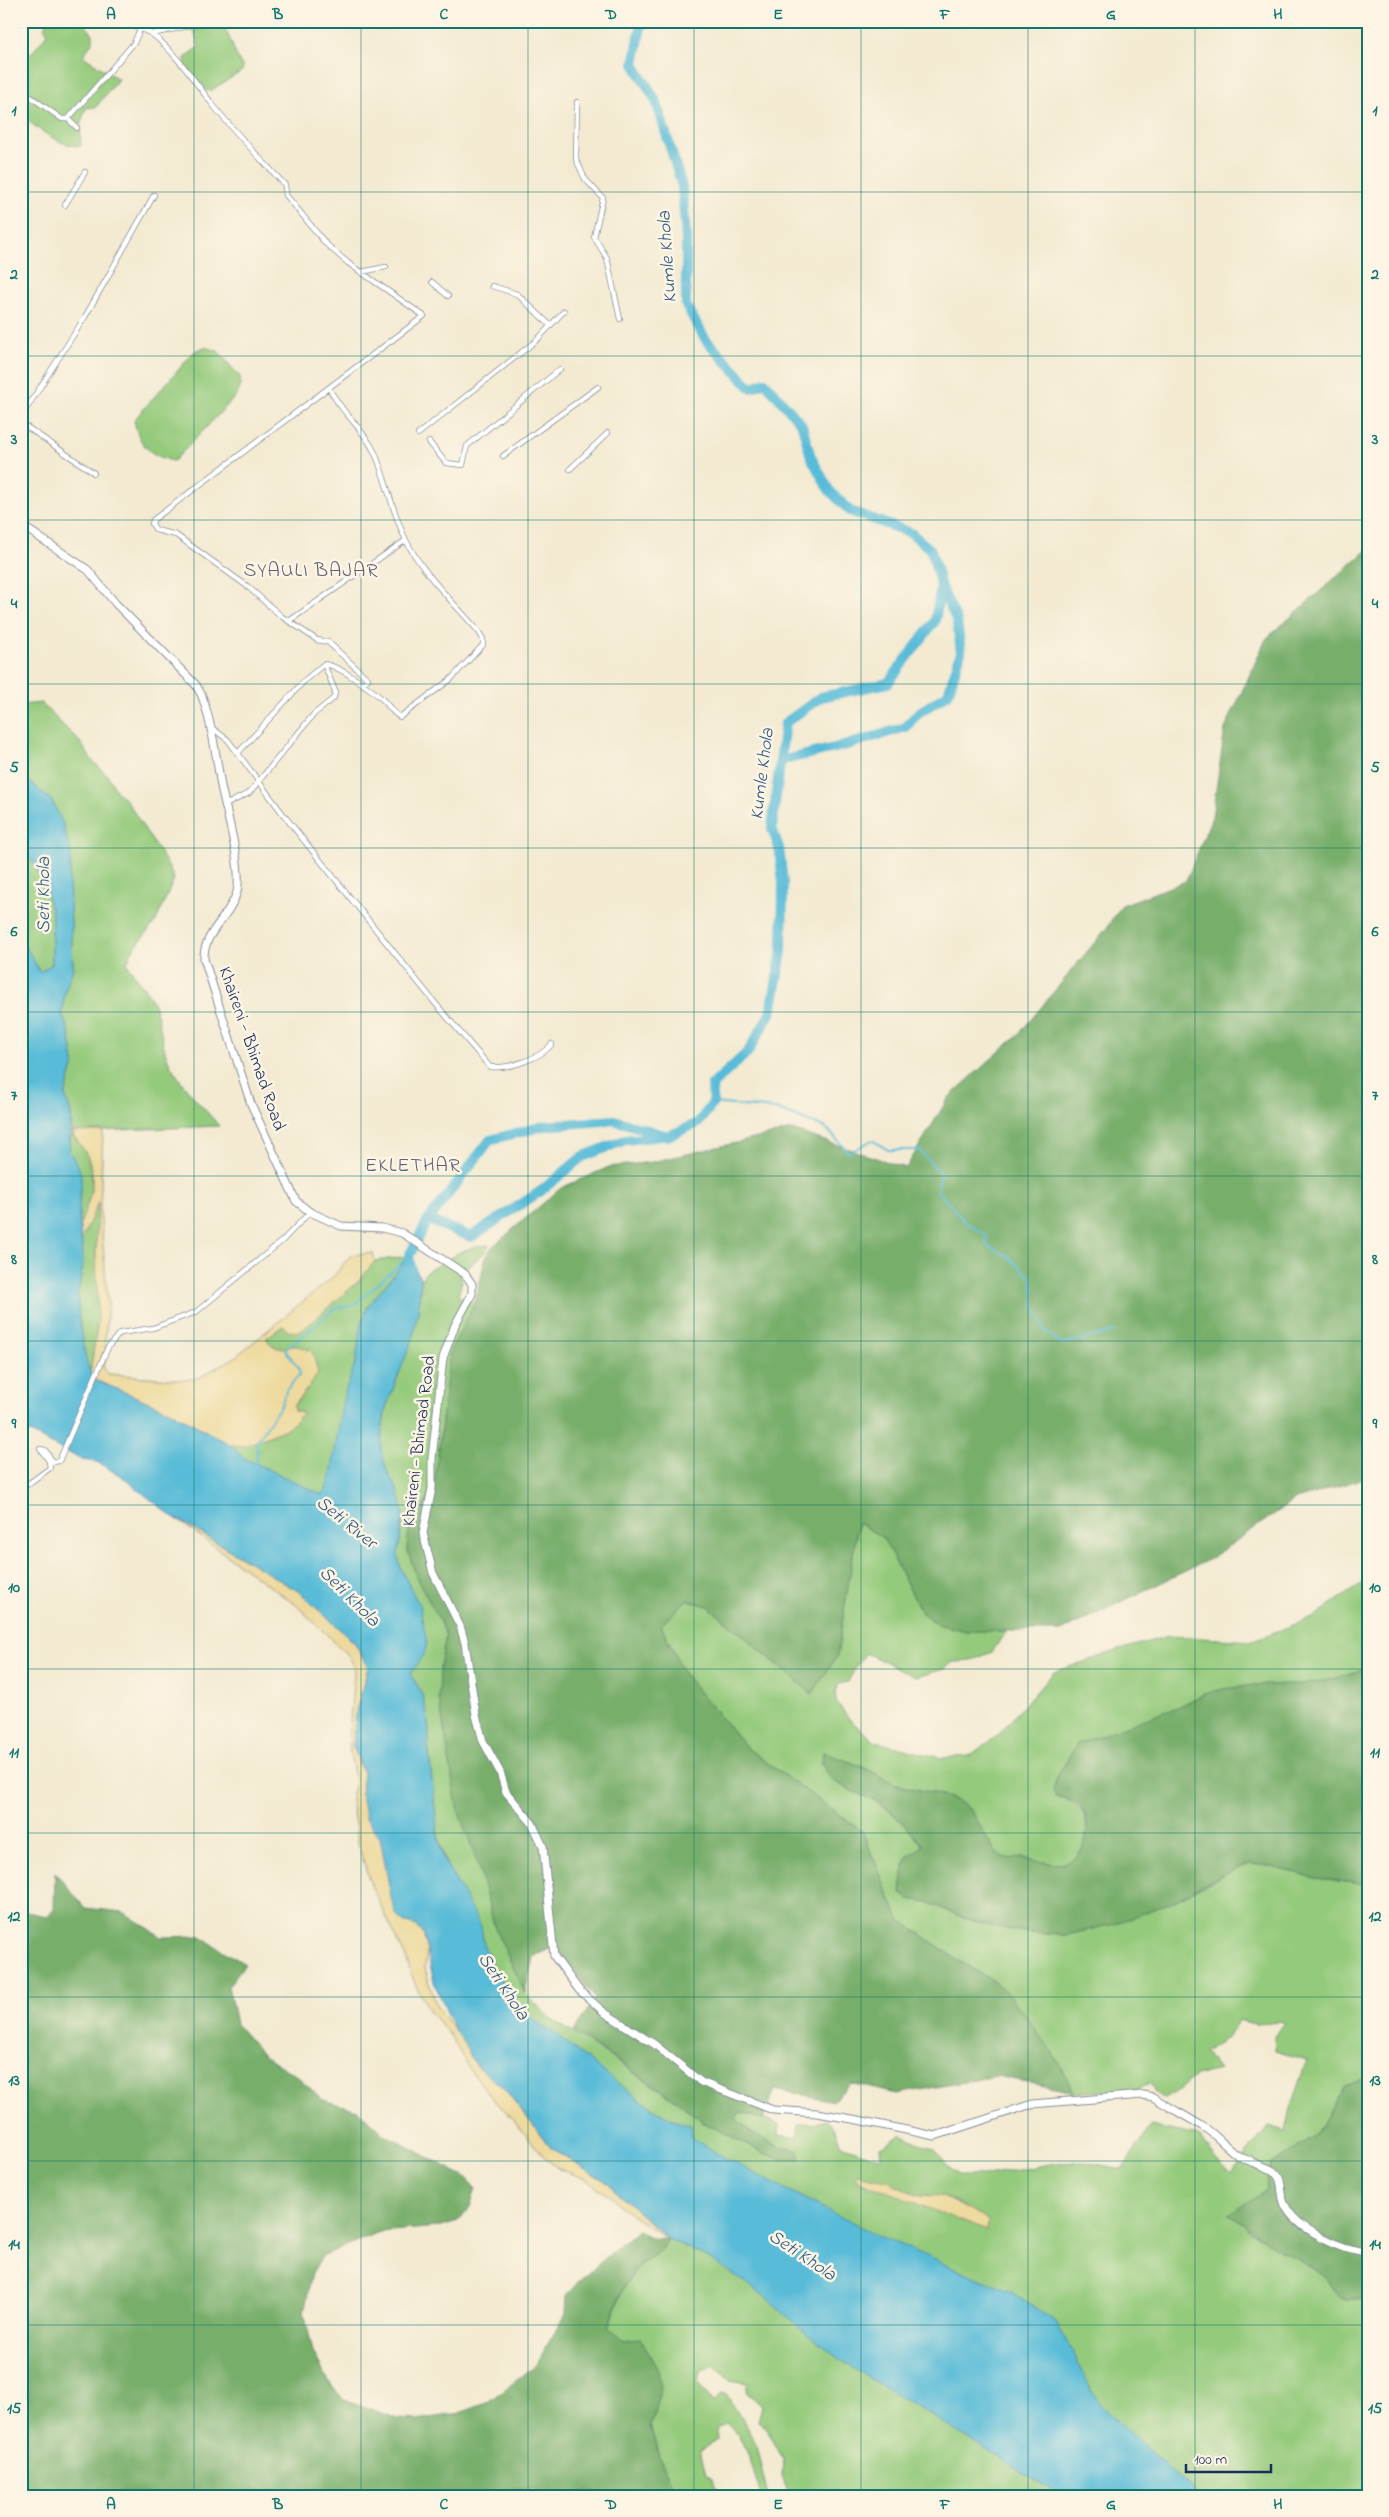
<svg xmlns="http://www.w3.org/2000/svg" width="1389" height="2517" font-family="'Indie Flower',sans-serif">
	<rect width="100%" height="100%" fill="#fcf5e5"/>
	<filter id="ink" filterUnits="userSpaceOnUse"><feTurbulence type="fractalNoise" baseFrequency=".02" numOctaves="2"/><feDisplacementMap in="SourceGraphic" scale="10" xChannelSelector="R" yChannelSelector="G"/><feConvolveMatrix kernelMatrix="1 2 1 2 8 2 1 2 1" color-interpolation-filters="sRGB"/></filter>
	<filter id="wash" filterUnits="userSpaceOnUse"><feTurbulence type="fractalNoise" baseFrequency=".0096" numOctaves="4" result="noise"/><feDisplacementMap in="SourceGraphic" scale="20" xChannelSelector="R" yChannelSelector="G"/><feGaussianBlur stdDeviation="1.12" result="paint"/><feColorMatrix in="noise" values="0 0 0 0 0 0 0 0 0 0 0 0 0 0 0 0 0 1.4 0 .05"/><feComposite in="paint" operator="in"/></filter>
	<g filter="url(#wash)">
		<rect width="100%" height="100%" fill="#f3ead1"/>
		<!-- green -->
		<path fill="#94ca7b" stroke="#587c6c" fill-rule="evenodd" d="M48,21H88L85,25L93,34V41L83,56L118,79L96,107L86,108L80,126L81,146C57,146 40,129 21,116V66L48,33L44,28Z
			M213,24L225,29C231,39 237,61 243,67L242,71L210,91L205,90L186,67L185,58L199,47L194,31L201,26Z
			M205,347L218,351L240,377L241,386L236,396L176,459L173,461C149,455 139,445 134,420L195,351Z
			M41,703L80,742L91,759L108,776L117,792L127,801L138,819L166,862L174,879L156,921L132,951L127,963C135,978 147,988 154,1005C161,1022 161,1042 167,1057C176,1081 203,1106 219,1126L72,1132C75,1140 81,1145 85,1152C100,1180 87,1208 77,1235L67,1154L72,1132L71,1114L65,1095L74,1063L69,1032L62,1014L65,991L73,968L69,880L71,853L52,801L21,775V705Z
			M21,802L32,817L52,914V964L40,972L21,938Z
			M98,1200L96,1253L98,1321L90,1374L95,1380L126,1392L118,1397L35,1339Z
			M489,1245L484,1253L460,1274L462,1281L458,1296L475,1303L450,1351L436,1474L425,1504L409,1526L433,1607L446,1636L440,1666L479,1868L495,1928L525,1993L550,2018L676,2100L703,2122L759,2151L782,2160L800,2151C773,2146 755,2138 736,2118L740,2112L780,2124L779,2135L797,2138L799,2124L827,2121L835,2131L841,2145L881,2159L880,2147L902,2135L935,2150L958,2176H987L1056,2163L1084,2162L1123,2169L1151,2126L1199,2136L1230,2175L1268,2127L1285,2132L1290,2108L1307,2060L1275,2051L1274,2036L1285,2024L1280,2022L1255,2024L1238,2020L1229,2037L1204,2052L1219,2070L1195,2076L1176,2092L1163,2098L1155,2092L1150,2082L1137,2091L1074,2092L1051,2050L995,1982L959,1961L899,1919L862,1831L748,1749L684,1674L661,1625L687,1600L708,1606L812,1693L837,1656L858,1523L883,1538L922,1613L966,1631H1006L992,1652L970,1661L953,1662L944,1669L916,1677L866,1653L856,1666L848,1682L839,1684L835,1691L836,1702L851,1721L876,1742L941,1758L969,1756L996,1737L1054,1672L1119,1650L1169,1636L1251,1641L1312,1618L1368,1579V1668L1333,1679L1302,1685H1253L1204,1694L1179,1707L1065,1800C1092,1805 1092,1842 1075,1858C1060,1871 1040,1860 1023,1858C1018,1858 1010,1860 1004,1858C989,1853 981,1820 969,1809C950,1792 920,1792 897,1784C885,1780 875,1772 863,1767C851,1763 834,1763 821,1762C834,1788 857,1791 880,1804C890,1809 915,1836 922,1845L916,1852L908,1856L904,1866L901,1894L909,1899L928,1902L963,1918L991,1926L1031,1933L1067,1935L1173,1902L1215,1879L1250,1864L1268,1866L1317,1878L1368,1885V2077L1344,2087L1315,2137L1271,2164L1265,2190L1248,2230L1319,2271L1340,2296L1346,2300H1368V2496H1162L666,2165L514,2002L492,1965L468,1939L438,1837L428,1744C431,1723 425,1691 410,1675L343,1492L382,1431L386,1407L396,1382L418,1312L421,1279L426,1272L460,1252L476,1246ZM856,2180L894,2186L920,2195L941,2196L962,2205L987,2230Z
			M409,1256L334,1505L323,1496L242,1457L231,1445L245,1446L288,1428L303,1413L294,1411L293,1406C302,1395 326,1372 312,1357C308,1353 300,1350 295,1346C283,1351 274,1349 266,1339L283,1326L288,1331L300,1332L359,1281L375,1261Z
			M668,2239L709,2258L1107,2496H791L782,2478L783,2459L766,2427L758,2421L762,2406C757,2398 750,2397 746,2390L748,2383L729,2380L714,2365L700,2372L698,2381L713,2403L721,2394L727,2395L755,2442L768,2496H761C753,2473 748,2437 727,2423L717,2427L718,2440L700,2451L706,2475L711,2478L721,2496H676L661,2464L650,2426L661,2388L622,2340L608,2327C615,2310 624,2281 638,2268C649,2257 660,2254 668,2239Z
			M535,2488L544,2496H516V2489Z"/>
		<!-- forest -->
		<path fill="#77ae6b" stroke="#496e64" d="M1368,549V1477L1296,1499L1210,1559L1061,1631H966L937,1624L922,1613L883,1538L858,1523L837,1656L812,1694L708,1606L687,1600L661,1625L684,1674L748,1749L862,1831L899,1919L960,1962L997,1983L1012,1998L1051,2050L1074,2092L997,2076L897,2094L851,2083L833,2101L775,2089L763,2120L740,2112L736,2118C755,2138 773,2146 800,2151V2159L782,2160L759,2151L703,2122L676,2100L574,2032L595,1998L555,1946L533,1957L525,1993L495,1928L479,1868L457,1807L439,1699L440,1666L446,1636L439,1619L417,1579L407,1548L409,1526L425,1504L436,1474L450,1351L475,1303L485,1260L491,1248L561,1188L609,1167L652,1162L792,1130L906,1168L949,1097L1019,1034L1106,929L1122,905L1186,881L1212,817L1225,729L1266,639Z
			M1368,1668V1885L1317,1878L1268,1866L1250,1864L1214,1879L1173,1902L1114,1924L1067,1935L1031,1933L991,1926L963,1917L928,1902L909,1899L901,1893L904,1866L908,1856L916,1852L922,1845C915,1835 891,1810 881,1804C860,1792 817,1785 823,1752C836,1757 850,1761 862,1767C874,1772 885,1779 896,1784C918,1792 946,1792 965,1806C980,1817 990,1855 1006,1858C1013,1859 1019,1858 1025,1859C1041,1860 1055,1868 1070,1861C1089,1852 1094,1814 1075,1802C1070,1799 1062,1799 1056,1797L1053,1789L1057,1777L1077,1744L1178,1707L1204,1694L1223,1689L1253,1685H1302L1333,1679Z
			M55,1872L85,1908L123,1912L162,1937L199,1936L245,1964L228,1986L236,2024L264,2056L297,2076L323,2100L358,2110L384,2134L464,2176L476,2189L470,2207L458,2221L438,2227L379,2232L322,2256L312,2273L304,2312L313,2352L332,2387L344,2399L398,2419L416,2420L455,2414L489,2401L533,2368L566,2314L567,2295L580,2280L638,2230L651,2238L668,2239C660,2254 649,2257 638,2268C624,2281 614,2310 608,2327L622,2340L640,2338L658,2370L661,2388L650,2426L661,2464L676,2496H616L587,2491L579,2496H544L535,2488L517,2489L516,2496H21V1911L47,1916L54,1910Z
			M1368,2077V2300H1346L1340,2296L1319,2271L1274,2247L1229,2214L1265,2190L1271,2164L1315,2137L1344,2087Z"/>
		<!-- sand -->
		<path fill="#eeda9e" stroke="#84847e" d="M103,1131L100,1210L108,1304L105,1341L106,1359L103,1367L108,1374L184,1380L198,1378L234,1358L334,1276L351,1255L373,1253L375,1261L359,1281L300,1332L288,1331L283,1326L266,1338C276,1354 283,1346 296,1346C301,1346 307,1350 312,1351L318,1372L312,1383L293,1406L294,1411L303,1413L288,1428L245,1446L231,1445L168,1410L95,1380L90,1374L98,1321L96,1253L98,1202L81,1242L21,1246L77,1235C85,1206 102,1182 85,1152C81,1145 75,1139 72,1132Z
			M172,1516L298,1591L355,1643L368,1667L357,1708L358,1762L363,1772L361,1796L375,1831L380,1837L403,1922L414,1925L423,1932L427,1952L425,1968L436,2005L463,2041L470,2057L504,2088L551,2148L605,2181L668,2239L623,2209L616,2200L597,2188L590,2180L559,2169L545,2158L508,2113L497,2104L467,2065L450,2035L431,2013L415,1984L406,1958L371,1885L359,1847L351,1800L355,1780L350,1752L349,1733L354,1673L353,1664L349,1656L296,1605Z
			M856,2174L892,2181L894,2186L920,2195L941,2196L988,2220L987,2231L856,2180Z"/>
		<!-- water -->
		<path fill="#59bbd8" stroke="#3a759b" d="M21,775L52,801L63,824L71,853L69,880L73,968L65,991L62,1014L69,1032L74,1063L65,1095L71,1114L69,1152C86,1173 81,1181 79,1206C78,1224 83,1242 83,1260C83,1272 79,1282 78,1294C77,1311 84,1368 95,1380L168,1410L231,1445L242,1457L323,1495L330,1481L343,1399L356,1361L361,1325L368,1306L409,1256L421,1279L418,1312L413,1338L386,1407L382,1431L381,1451L387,1471L398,1491L402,1505L403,1518L398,1555L401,1569L420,1607L427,1644L424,1655L410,1675C425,1691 431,1724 428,1744L438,1837L444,1860L481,1926L484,1946L492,1965L514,2002L544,2028L553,2032C580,2052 661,2123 691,2125L692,2137L718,2154L773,2183L879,2236L1014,2293L1057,2323L1099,2404L1198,2496H1061L842,2361L796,2325L769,2299L709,2258L668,2239L605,2181L551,2148L504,2088L479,2068L470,2057L463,2041L455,2031L434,1982L423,1932L414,1925L403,1922L396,1914L392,1902L380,1837L367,1820L364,1810L361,1796L363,1772L353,1746L357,1708L368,1667L355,1643L298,1591L172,1516L121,1476L97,1462L82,1460L21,1428V938L40,972L52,964V914L44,883L32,860L21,847Z"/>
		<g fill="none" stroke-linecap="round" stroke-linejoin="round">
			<!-- stream -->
			<path stroke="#59bbd8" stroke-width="2" d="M713,1103L775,1109L826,1128L849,1153L872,1140L888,1150H919L941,1174L937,1190L963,1220L987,1236L986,1245L1009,1257L1032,1279L1034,1303L1044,1330L1061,1344L1115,1332
				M256,1464L257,1441L281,1405L287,1389L300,1374L298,1367L285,1350L336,1308L353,1306L409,1256"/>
			<!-- river -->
			<path stroke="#59bbd8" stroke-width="10" d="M780,761L847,745L906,727L918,713L948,694L961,652L957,621L941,587
				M429,1220L471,1237L541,1191L582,1157L625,1140L662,1136
				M411,1269L409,1256L427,1222L490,1140L544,1126L614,1120L668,1136L698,1123L713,1103L712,1085L748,1052L771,1012L782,951L783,883L779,848L772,828L785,723L821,697L888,683L935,621L941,587L931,550L911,533L850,511L829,490L811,457L802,425L765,382L751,388L706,340L686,306V238L682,186L656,101L634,64L642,21"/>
		</g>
	</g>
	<g filter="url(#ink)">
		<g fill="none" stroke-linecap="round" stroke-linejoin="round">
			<defs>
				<path id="street" d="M121,21C132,27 143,28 153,35C177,54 194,81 213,105C235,133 261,159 285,185L286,195L326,244L348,263L424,316L153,520L152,524L156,530L176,535L247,586L281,616L317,640L328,642L368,679L362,684
					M152,34L210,21
					M21,90L62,119H68L134,43L140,29
					M577,102L576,159L585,179L603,198L594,237L607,258L620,319
					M68,119L77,128
					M65,205L85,172
					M361,272L386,267
					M432,282L448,296
					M492,286L517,294L550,325
					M21,417L85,317L154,195
					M21,423L94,473
					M418,434L537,340L564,311
					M429,442L446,463L463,465L467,446L560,369
					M503,456L598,387
					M570,469L608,433
					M289,621L406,540
					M212,728L228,740L286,818L435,1003L490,1067C508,1069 540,1059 552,1044
					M238,753L305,680L324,664C338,665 373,690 384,701C390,707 392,713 400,717L451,679L483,645V639L479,632C456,605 421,572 406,540C392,512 387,481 375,453C363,427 341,413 329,388
					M225,805L249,793L314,714L334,698L335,691L324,664
					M21,1489L50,1468L49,1461L40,1449L45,1450L53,1462L59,1461L108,1347L120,1333L153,1328L196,1312L283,1240L310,1212"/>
				<path id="primary" d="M21,525L88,570L116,604L196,685L202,696C212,724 216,756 221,786C226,811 243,869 237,892C230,917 203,932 204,959L251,1104L296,1201L310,1212L341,1226L382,1228L402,1233L465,1274L472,1284V1294L455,1325L443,1358L432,1458V1488L423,1533L433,1573L460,1626L465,1643L476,1715L483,1741L500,1772L506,1792L532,1823L543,1846L554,1956L579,1990L605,2013L654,2044L701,2082L773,2110L817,2113L858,2120L935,2136L1032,2104L1143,2095L1153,2097C1170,2108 1188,2117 1205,2128C1217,2136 1226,2147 1237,2155C1248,2162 1261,2164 1272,2170C1285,2178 1279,2193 1285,2205C1296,2229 1342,2250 1368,2252"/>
			</defs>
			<!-- street casing -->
			<use href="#street" stroke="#878c98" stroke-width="6"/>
			<!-- primary casing -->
			<use href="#primary" stroke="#878c98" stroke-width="9"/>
			<!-- street -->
			<use href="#street" stroke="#fff" stroke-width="4.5"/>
			<!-- primary -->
			<use href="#primary" stroke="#fff" stroke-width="7"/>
		</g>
	</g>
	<!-- grid -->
	<path fill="none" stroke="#0f766e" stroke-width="1" stroke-opacity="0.55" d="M194,21V2496M361,21V2496M528,21V2496M694,21V2496M861,21V2496M1028,21V2496M1195,21V2496M21,192H1368M21,356H1368M21,520H1368M21,684H1368M21,848H1368M21,1012H1368M21,1176H1368M21,1341H1368M21,1505H1368M21,1669H1368M21,1833H1368M21,1997H1368M21,2161H1368M21,2325H1368"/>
	<g text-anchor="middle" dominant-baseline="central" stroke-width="5" stroke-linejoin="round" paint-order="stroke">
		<!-- street labels -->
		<g font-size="18" fill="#1b2f5e" stroke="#fcf5e5">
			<text transform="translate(251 1049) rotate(71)">Khaireni - Bhimad Road</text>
			<text transform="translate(420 1441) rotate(-83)">Khaireni - Bhimad Road</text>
		</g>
		<!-- water labels -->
		<g font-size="19" font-style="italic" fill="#2e5983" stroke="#fcf5e5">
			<text transform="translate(668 257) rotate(-94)">Kumle Khola</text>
			<text transform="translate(763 774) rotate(-83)">Kumle Khola</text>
			<text transform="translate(44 895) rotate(-90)">Seti Khola</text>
			<text transform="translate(346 1523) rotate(39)">Seti River</text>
			<text transform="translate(349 1597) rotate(45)">Seti Khola</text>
			<text transform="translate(503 1987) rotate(56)">Seti Khola</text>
			<text transform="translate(802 2256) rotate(34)">Seti Khola</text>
		</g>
		<!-- quarter labels -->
		<g font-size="20" letter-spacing="1" fill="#615f72" stroke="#fcf5e5">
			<text x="311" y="571">SYAULI BAJAR</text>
			<text x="413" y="1166">EKLETHAR</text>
		</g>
	</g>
	<!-- margin -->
	<rect width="1389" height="2517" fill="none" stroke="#fcf5e5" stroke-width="55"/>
	<!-- scale -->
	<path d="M1186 2464v8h85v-8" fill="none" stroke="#1b2f5e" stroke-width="2.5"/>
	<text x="1194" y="2464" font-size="15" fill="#1b2f5e" stroke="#fcf5e5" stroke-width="4" paint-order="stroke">100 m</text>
	<rect x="28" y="28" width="1334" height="2462" fill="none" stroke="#0f766e" stroke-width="2"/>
	<g font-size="16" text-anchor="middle" font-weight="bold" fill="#0f766e">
		<text x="111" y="19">A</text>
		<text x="278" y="19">B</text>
		<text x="444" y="19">C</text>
		<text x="611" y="19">D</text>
		<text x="778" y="19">E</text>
		<text x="945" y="19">F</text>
		<text x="1111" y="19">G</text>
		<text x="1278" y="19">H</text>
		<text x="14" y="115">1</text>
		<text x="1375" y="115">1</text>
		<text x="14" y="279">2</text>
		<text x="1375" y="279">2</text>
		<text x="14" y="444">3</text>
		<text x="1375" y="444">3</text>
		<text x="14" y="608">4</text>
		<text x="1375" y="608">4</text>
		<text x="14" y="772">5</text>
		<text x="1375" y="772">5</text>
		<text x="14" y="936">6</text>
		<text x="1375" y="936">6</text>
		<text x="14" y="1100">7</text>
		<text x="1375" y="1100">7</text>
		<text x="14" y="1264">8</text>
		<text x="1375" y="1264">8</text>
		<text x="14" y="1428">9</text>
		<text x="1375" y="1428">9</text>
		<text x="14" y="1592">10</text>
		<text x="1375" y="1592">10</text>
		<text x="14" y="1757">11</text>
		<text x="1375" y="1757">11</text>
		<text x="14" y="1921">12</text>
		<text x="1375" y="1921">12</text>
		<text x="14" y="2085">13</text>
		<text x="1375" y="2085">13</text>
		<text x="14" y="2249">14</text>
		<text x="1375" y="2249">14</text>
		<text x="14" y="2413">15</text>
		<text x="1375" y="2413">15</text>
		<text x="111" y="2509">A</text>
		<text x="278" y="2509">B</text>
		<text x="444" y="2509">C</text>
		<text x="611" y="2509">D</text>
		<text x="778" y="2509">E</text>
		<text x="945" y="2509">F</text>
		<text x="1111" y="2509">G</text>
		<text x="1278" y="2509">H</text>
	</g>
</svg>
